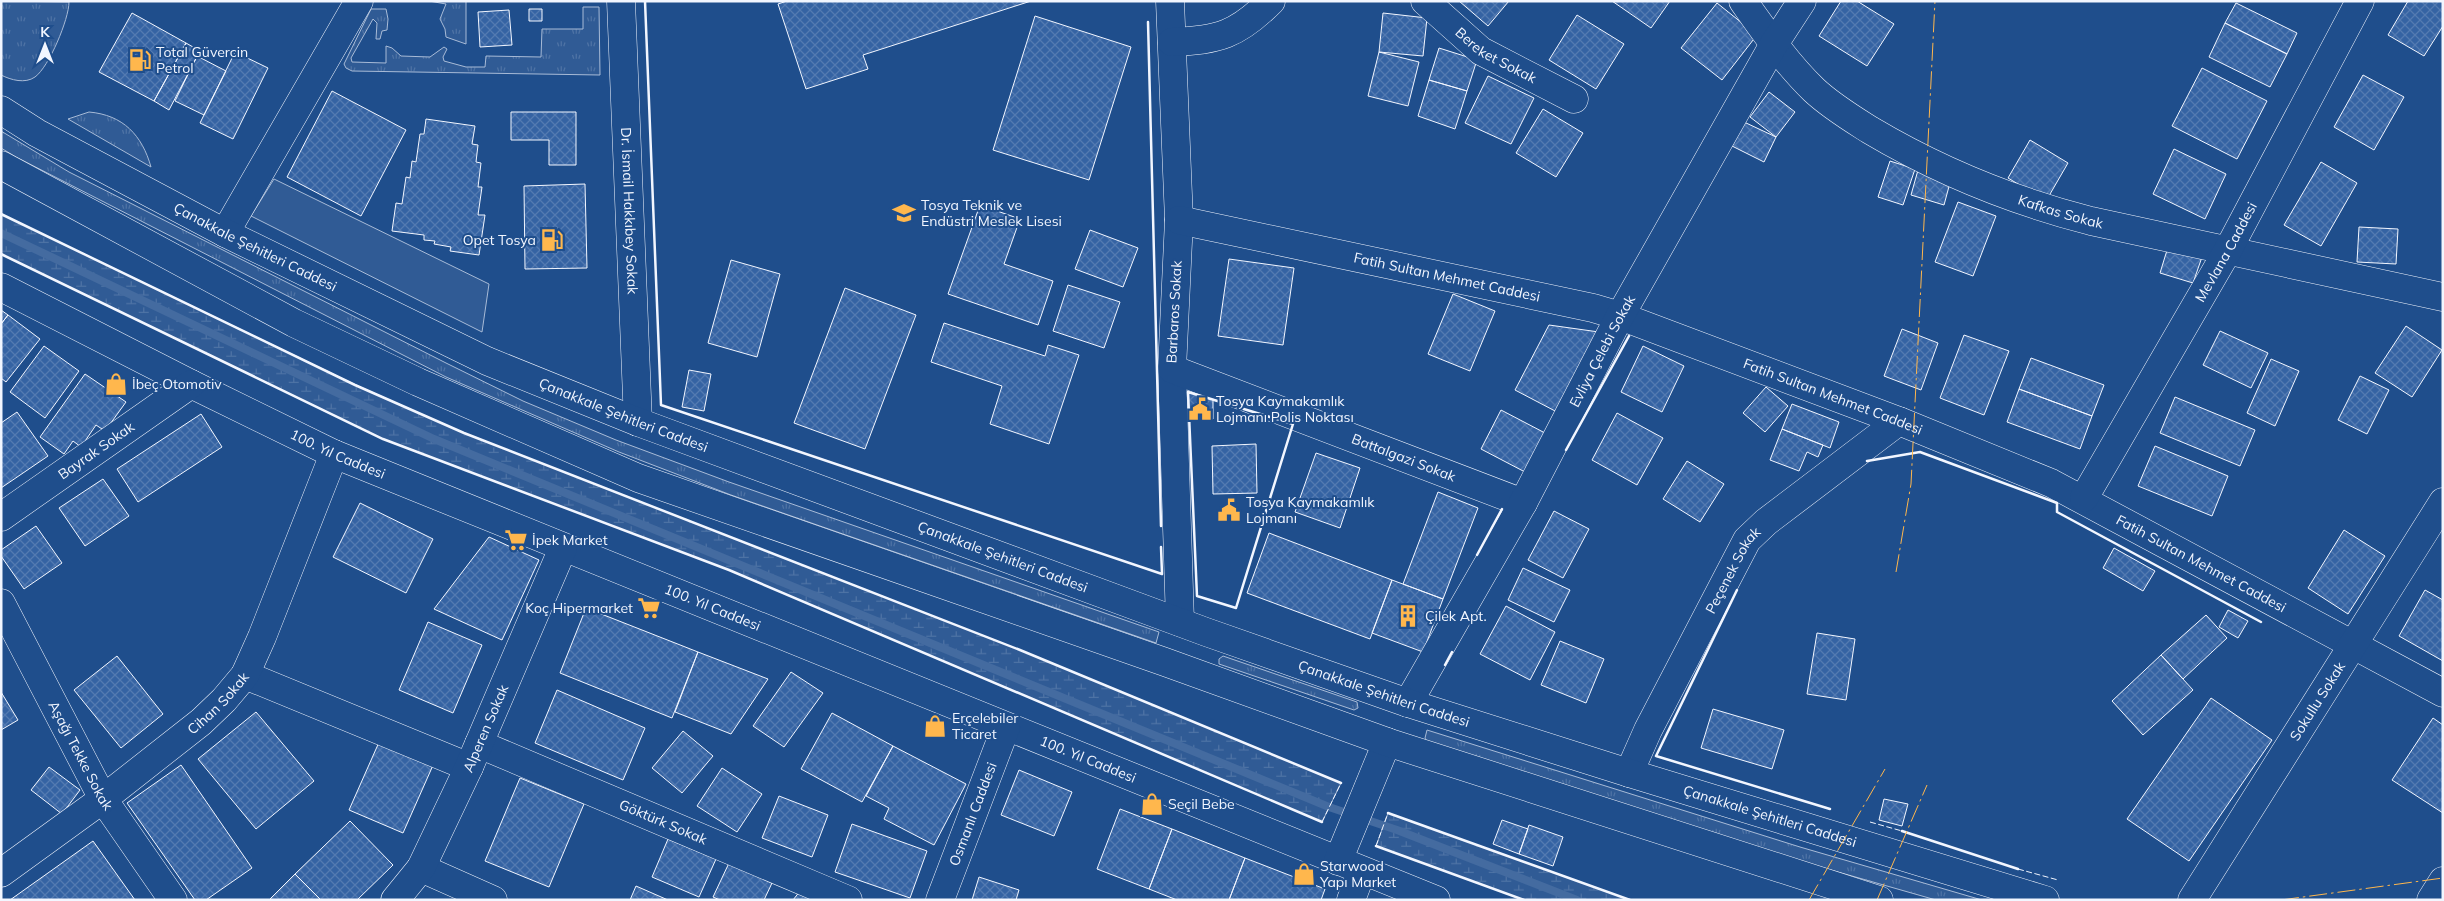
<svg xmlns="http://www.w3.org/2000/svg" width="2444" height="901" font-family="Mulish,sans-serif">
	<defs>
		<pattern id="grass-tufts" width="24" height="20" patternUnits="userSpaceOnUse" patternTransform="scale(1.25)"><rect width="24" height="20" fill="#305b95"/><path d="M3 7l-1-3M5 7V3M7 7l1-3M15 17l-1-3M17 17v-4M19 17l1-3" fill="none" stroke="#4e73a5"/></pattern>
		<pattern id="wetland-marsh" width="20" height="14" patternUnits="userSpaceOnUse" patternTransform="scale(1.25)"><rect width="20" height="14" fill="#305b95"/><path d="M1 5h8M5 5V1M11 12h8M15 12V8" fill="none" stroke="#4e73a5"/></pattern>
		<pattern id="building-cross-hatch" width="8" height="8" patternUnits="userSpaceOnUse" patternTransform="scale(1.25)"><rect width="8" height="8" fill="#3563a3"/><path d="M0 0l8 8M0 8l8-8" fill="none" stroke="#537ab1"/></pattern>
	</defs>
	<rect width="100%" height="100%" fill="#1f4e8c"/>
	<!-- grass -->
	<path fill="url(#grass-tufts)" stroke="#a8bbd7" d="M1,1L69,2C69,19 49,67 35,77C25,84 11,80 1,75Z
		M429,1H466V44L446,37L445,29L440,19L446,4Z
		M583,7H599L600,75L352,71L346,68L344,64L371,9H386L388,19L387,30L382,31L380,39H376L377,23L373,19L351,58L352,62L386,63V46L392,48L401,56L430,57L444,47L447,49L443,57L444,61L466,67H485L486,56L541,57L542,29H583Z
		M89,112C123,115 142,135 151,167L68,119Z
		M1,131L69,172L446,363L523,401L616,440L729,482L1159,632L1156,643L731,495L619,452L446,377L16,157L1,148Z
		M1223,656L1357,702L1358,708L1354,710L1219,664V659Z
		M1427,730L1800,847L1982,900H1936L1789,858L1427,742L1425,738Z"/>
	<!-- wetland -->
	<path fill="url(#wetland-marsh)" stroke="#a8bbd7" d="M1,214L356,385L464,433L1020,650L1341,783L1322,822L729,570L383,439L1,254Z
		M1388,813L1616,895L1630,900H1524L1376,846Z"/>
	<!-- built -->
	<path fill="#305b95" stroke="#a8bbd7" d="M274,179L489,284L482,332L251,216Z"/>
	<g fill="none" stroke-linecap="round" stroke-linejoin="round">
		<!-- stream -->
		<path stroke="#446ba0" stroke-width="8" d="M1,233L434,439L1329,807L1397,830L1577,900"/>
	</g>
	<!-- building -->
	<path fill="url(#building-cross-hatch)" stroke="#f2f6ff" d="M787,1H1031L863,55L868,69L806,89L778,4Z
		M1459,1H1509L1488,26Z
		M1612,1H1670L1651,28Z
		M1841,1H1857L1894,24L1867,66L1819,36Z
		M2408,1H2443V26L2424,56L2388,35Z
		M1717,3L1757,35L1722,80L1681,48Z
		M2236,3L2297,33L2287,54L2225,23Z
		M529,9H542V21H529Z
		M509,10L512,45L480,47L478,12Z
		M132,13L186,43L154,101L99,72Z
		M1383,13L1427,18L1423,56L1379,52Z
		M1577,15L1624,44L1596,89L1549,60Z
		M1035,16L1131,47L1089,180L993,150Z
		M2225,23L2287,54L2270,87L2209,57Z
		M186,43L200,51L169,110L154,101Z
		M1439,48L1477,60L1467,91L1429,80Z
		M235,52L268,68L233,139L200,123Z
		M1379,52L1419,62L1408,106L1368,96Z
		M197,56L226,71L204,115L175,101Z
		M2202,68L2267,101L2237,159L2172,126Z
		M2363,75L2404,97L2374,150L2334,127Z
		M1488,76L1534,98L1511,144L1465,123Z
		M1429,80L1467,91L1455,129L1418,116Z
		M332,91L406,130L361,216L287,177Z
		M1769,92L1795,112L1776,137L1750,117Z
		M1543,109L1583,133L1556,177L1516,153Z
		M511,112H576V165H549V140H511Z
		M426,119L475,126L472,144L478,145L476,162L481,163L478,187H482L478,215H485L479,255L450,251L451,247L434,244L435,241L424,240V235L392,231L396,203L402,204L406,177L410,178L412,161L416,162L420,134H424Z
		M1744,122L1776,137L1764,162L1732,146Z
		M2030,140L2068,163L2046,201L2008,178Z
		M2174,149L2226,174L2205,219L2153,194Z
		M1890,161L1915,169L1903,205L1878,197Z
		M2321,162L2357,183L2321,246L2284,225Z
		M1918,170L1951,179L1944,205L1911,195Z
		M585,184L587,268L525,269L524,186Z
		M1958,202L1996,216L1973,276L1935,262Z
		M980,205L1020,219L1004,264L1053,281L1038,325L948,294Z
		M2359,227L2398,229L2396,264L2357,262Z
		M1090,230L1138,248L1123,287L1075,269Z
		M2168,247L2202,257L2193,283L2160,273Z
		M1229,259L1294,268L1283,345L1218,336Z
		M731,260L780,274L757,357L708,343Z
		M1068,285L1120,302L1104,348L1053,331Z
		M845,288L916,315L865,449L794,423Z
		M1453,294L1495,311L1470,371L1428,354Z
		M1,310L8,315L1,324Z
		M8,315L40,339L6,382L1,378V324Z
		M944,323L1045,356L1048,345L1079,355L1049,444L990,424L1002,386L931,362Z
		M1549,325L1599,332L1557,412L1515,390Z
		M2406,326L2442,350L2412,397L2375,373Z
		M1902,329L1938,343L1921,390L1884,376Z
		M2220,331L2268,353L2251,388L2203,365Z
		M1964,335L2009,351L1984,415L1940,398Z
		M44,346L79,371L45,418L10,392Z
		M1643,346L1684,366L1662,412L1621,392Z
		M2031,358L2104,385L2092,416L2019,389Z
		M2271,359L2299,371L2275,426L2247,413Z
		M689,370L711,374L704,411L682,407Z
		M85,374L126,402L105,431L96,425L81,447L73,441L64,454L40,437Z
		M2360,376L2389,390L2367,434L2338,420Z
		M1766,387L1788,406L1765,432L1743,413Z
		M2019,389L2092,416L2080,449L2007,422Z
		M1188,392L1213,399V419H1188Z
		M2175,397L2255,430L2240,466L2160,433Z
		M1792,404L1839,422L1830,448L1782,429Z
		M1501,410L1545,433L1525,472L1481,449Z
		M17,412L48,456L1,488V423Z
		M1617,413L1663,438L1637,485L1592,460Z
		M201,414L222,447L138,502L117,469Z
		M1782,429L1823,445L1818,457L1807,452L1799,471L1770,460Z
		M1256,444L1257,493L1213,494L1212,446Z
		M2155,446L2228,476L2212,516L2138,486Z
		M1316,453L1360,468L1340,528L1295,512Z
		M1687,461L1724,484L1700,522L1663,499Z
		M103,479L129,516L85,546L59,508Z
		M1438,492L1478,508L1443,599L1403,584Z
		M360,503L433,539L406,593L333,557Z
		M1554,511L1589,529L1563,578L1528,560Z
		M36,526L62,563L24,589L1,556V550Z
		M2344,530L2385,556L2348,614L2308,588Z
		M1269,533L1392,580L1370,639L1247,593Z
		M489,537L539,560L502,640L434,609Z
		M2114,548L2155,571L2143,591L2103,568Z
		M1523,568L1570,590L1554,622L1508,600Z
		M1392,580L1443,599L1423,652L1372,633Z
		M2425,590L2443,600V661L2399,636Z
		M1506,606L1555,632L1530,680L1480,654Z
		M586,608L698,652L672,718L560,673Z
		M2228,610L2248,621L2238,638L2219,627Z
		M2206,615L2227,638L2183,679L2161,655Z
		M428,622L482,645L453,713L399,690Z
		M1817,633L1855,639L1846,700L1807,694Z
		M1560,641L1604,659L1586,703L1541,685Z
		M698,652L768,679L731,734L675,712Z
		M2161,655L2193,690L2143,735L2112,701Z
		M117,656L163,714L121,748L74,690Z
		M791,672L823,693L784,747L753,726Z
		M557,690L645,728L623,780L535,743Z
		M1,692L18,720L1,730Z
		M2211,698L2272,740L2189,861L2127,819Z
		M1713,709L1784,730L1772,769L1701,748Z
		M256,712L314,781L256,829L198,759Z
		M832,713L893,746L862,802L801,769Z
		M2433,718L2443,725V813L2392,780Z
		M683,731L713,756L682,793L652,768Z
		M380,740L434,763L403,833L349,810Z
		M893,746L966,784L934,845L884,819L889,808L866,796Z
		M181,765L252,868L206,900H195L127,803Z
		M49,767L80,790L62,814L31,790Z
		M722,768L762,794L737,832L697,806Z
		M1019,770L1072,792L1054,836L1001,815Z
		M520,778L584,804L549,887L485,861Z
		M779,796L828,815L812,857L762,838Z
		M1884,799L1908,804L1902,826L1879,820Z
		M1120,809L1172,829L1149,889L1097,869Z
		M1502,820L1528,829L1519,854L1493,844Z
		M350,821L393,865L357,900H321L295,874Z
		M852,824L927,851L910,898L835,872Z
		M1529,825L1563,837L1553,866L1519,854Z
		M1172,829L1245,858L1229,900H1177L1149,889Z
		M668,839L716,859L699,897L652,877Z
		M93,841L135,900H10Z
		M1245,858L1325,889L1321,900H1229Z
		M729,863L772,883L764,900H720L713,897Z
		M295,874L321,900H269Z
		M979,877L1019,890L1016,900H972Z
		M636,886L668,900H630Z
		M800,891L812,900L815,895L821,900H793Z"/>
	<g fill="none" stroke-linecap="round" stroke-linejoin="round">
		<defs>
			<g id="minor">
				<path id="s1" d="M621,1L638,422"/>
				<path d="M1170,1L1179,220L1172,369L1180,622"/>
				<path id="s2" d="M1425,1L1481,51L1574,99"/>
				<path id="s3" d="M1743,1C1765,32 1787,64 1814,90C1831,106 1851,118 1870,130C1939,171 2013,201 2091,221L2443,297"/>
				<path d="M1172,42C1219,40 1237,35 1271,1"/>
				<path id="s4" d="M1179,220L1593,308L1620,316L1899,421L2051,483L2443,693"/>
				<path d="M225,233L359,1"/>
				<path id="s5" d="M1,287L191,384L334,454L1436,900"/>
				<path id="s6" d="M1172,369L1523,503"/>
				<path id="s7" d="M2084,498L2228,250L2360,1"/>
				<path id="s8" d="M1,517L191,384"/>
				<path id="s9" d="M1,603L103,799L173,900"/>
				<path d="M245,675L469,767"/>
				<path id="s10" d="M1408,703L1523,503L1620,316L1774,44L1802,1"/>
				<path id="s11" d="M479,744L848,900"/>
				<path id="s12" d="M1629,773L1648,730L1747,540L1766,522L1899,421"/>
				<path d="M1338,861L1387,742"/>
				<path d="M421,868L493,900"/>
				<path id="s13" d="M1,873L103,799L201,722L224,700L245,675L262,637L334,454"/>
				<path id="s14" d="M395,900L421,868L469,767L563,548"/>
				<path id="s15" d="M940,900L1006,727"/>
				<path d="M1351,900L1362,871"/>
				<path id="s16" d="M2192,900L2443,502"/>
				<path d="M2431,900L2443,881"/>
			</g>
			<g id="major">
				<path id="s17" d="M1,110L37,133L225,233L487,361L638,422L1206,632L1408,703L1629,773L2045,900"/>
				<path d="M1,165L294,323L418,382L638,478L1165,662L1387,742L1879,900"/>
			</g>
		</defs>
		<!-- minor casing -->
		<use href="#minor" stroke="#f2f6ff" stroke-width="29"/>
		<!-- major casing -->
		<use href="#major" stroke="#f2f6ff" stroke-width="29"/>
		<!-- minor -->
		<use href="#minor" stroke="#1f4e8c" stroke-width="28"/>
		<!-- major -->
		<use href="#major" stroke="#1f4e8c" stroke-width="28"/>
		<!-- fence -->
		<path stroke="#f2f6ff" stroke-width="1" stroke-dasharray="6 2.5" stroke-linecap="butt" d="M1322,822L1341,783
			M1870,822L1902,831
			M1376,846L1388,813
			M2018,869L2058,880"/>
		<!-- wall -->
		<path stroke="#f2f6ff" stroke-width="2.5" d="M645,1L661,405L1162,574L1161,547
			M1148,22L1161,526
			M1,214L355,385L464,433L1020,650L1341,783
			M1,254L383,439L729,570L1322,822
			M1188,392L1293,424L1236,608L1197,596Z
			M1566,450L1629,336
			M1867,461L1920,452L2057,503V512L2261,622
			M1477,555L1502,509
			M1737,590L1656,756L1830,809
			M1445,665L1452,652
			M1388,813L1630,900
			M1902,831L2018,869
			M1376,846L1524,900"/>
		<!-- power -->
		<path stroke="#ffb74d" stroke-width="1" stroke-dasharray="18 4 2.5 4" stroke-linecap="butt" d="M1896,572L1911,484L1935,1
			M1809,900L1885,769
			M1877,900L1927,785
			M2281,900L2443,878"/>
	</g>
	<!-- icons -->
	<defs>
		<symbol id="fuel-bare" viewBox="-9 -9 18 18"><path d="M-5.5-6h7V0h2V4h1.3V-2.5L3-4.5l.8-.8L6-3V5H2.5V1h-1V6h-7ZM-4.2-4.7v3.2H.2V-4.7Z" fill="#ffb74d" stroke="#1f4e8c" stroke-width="2.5" paint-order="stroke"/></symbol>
		<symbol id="school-bare" viewBox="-9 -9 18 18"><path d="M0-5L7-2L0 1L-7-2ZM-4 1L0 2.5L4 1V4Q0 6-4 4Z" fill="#ffb74d" stroke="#1f4e8c" stroke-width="2.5" paint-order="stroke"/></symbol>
		<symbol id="shop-bare" viewBox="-9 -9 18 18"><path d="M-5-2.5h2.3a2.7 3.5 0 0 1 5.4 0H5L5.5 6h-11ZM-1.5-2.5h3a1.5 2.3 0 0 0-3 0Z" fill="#ffb74d" stroke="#1f4e8c" stroke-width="2.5" paint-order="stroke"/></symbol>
		<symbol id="civic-bare" viewBox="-9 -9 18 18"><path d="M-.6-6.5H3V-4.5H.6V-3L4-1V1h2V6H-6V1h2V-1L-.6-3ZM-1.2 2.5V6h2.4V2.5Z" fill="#ffb74d" stroke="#1f4e8c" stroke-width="2.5" paint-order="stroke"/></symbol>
		<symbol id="supermarket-bare" viewBox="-9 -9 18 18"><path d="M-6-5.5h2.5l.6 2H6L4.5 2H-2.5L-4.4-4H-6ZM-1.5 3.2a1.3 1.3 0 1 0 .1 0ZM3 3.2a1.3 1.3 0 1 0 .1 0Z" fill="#ffb74d" stroke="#1f4e8c" stroke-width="2.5" paint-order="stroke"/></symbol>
		<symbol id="building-bare" viewBox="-9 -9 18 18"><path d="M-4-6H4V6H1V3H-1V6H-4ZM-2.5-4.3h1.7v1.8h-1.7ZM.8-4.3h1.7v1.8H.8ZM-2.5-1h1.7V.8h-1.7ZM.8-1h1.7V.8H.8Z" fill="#ffb74d" stroke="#1f4e8c" stroke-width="2.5" paint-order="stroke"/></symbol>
	</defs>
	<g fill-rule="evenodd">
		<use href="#fuel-bare" x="124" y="44" width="32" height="32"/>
		<use href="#school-bare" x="888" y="197" width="32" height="32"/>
		<use href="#fuel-bare" x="536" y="224" width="32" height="32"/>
		<use href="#shop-bare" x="100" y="368" width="32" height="32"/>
		<use href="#civic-bare" x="1184" y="393" width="32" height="32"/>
		<use href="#civic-bare" x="1213" y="494" width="32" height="32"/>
		<use href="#supermarket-bare" x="500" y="524" width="32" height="32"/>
		<use href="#supermarket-bare" x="633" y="592" width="32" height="32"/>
		<use href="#building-bare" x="1392" y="600" width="32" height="32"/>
		<use href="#shop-bare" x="919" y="710" width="32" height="32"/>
		<use href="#shop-bare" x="1136" y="788" width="32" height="32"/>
		<use href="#shop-bare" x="1288" y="858" width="32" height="32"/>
	</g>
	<g text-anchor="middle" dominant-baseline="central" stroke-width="4" stroke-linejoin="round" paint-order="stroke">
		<!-- poi labels -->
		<g font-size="14" fill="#f2f6ff" stroke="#1f4e8c" text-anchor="start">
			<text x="156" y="52">Total Güvercin<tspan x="156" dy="16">Petrol</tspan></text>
			<text x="921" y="205">Tosya Teknik ve<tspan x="921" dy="16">Endüstri Meslek Lisesi</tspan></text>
			<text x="536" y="240" text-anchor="end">Opet Tosya</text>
			<text x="132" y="384">İbeç Otomotiv</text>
			<text x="1216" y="401">Tosya Kaymakamlık<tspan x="1216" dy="16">Lojmanı Polis Noktası</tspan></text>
			<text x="1246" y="502">Tosya Kaymakamlık<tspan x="1246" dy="16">Lojmanı</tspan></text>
			<text x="532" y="540">İpek Market</text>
			<text x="633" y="608" text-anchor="end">Koç Hipermarket</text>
			<text x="1425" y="616">Çilek Apt.</text>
			<text x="952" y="718">Erçelebiler<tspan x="952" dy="16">Ticaret</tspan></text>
			<text x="1168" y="804">Seçil Bebe</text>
			<text x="1320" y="866">Starwood<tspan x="1320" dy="16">Yapı Market</tspan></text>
		</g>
		<!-- street labels -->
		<g font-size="14" fill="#f2f6ff" stroke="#1f4e8c">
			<text stroke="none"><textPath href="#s2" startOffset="90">Bereket Sokak</textPath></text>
			<text stroke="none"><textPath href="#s1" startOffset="210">Dr. İsmail Hakkıbey Sokak</textPath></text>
			<text stroke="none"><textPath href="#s3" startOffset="391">Kafkas Sokak</textPath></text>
			<text stroke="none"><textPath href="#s17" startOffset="289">Çanakkale Şehitleri Caddesi</textPath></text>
			<text stroke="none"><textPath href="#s7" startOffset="284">Mevlana Caddesi</textPath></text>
			<text stroke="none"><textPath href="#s4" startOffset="274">Fatih Sultan Mehmet Caddesi</textPath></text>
			<text transform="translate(1174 312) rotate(-87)">Barbaros Sokak</text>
			<text stroke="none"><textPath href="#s10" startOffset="402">Evliya Çelebi Sokak</textPath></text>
			<text stroke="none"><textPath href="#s4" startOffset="679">Fatih Sultan Mehmet Caddesi</textPath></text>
			<text stroke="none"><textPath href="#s17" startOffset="694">Çanakkale Şehitleri Caddesi</textPath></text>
			<text stroke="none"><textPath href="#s8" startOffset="116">Bayrak Sokak</textPath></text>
			<text stroke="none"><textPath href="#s5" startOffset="376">100. Yıl Caddesi</textPath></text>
			<text stroke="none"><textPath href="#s6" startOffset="248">Battalgazi Sokak</textPath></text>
			<text stroke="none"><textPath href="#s17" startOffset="1099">Çanakkale Şehitleri Caddesi</textPath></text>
			<text stroke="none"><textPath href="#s4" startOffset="1084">Fatih Sultan Mehmet Caddesi</textPath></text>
			<text stroke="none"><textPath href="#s12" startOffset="228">Peçenek Sokak</textPath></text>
			<text stroke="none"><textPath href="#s5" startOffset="781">100. Yıl Caddesi</textPath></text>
			<text stroke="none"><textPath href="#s17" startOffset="1504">Çanakkale Şehitleri Caddesi</textPath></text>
			<text stroke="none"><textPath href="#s13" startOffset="276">Cihan Sokak</textPath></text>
			<text stroke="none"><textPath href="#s16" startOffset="235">Sokullu Sokak</textPath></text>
			<text stroke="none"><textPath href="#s14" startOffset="195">Alperen Sokak</textPath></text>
			<text stroke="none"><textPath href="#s9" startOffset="172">Aşağı Tekke Sokak</textPath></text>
			<text stroke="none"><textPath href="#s5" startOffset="1186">100. Yıl Caddesi</textPath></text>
			<text stroke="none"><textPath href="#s15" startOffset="92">Osmanlı Caddesi</textPath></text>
			<text stroke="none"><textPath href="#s17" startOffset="1909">Çanakkale Şehitleri Caddesi</textPath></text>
			<text stroke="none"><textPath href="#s11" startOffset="200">Göktürk Sokak</textPath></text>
		</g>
	</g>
	<!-- border -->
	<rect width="2444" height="901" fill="none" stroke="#f2f6ff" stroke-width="5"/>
	<!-- north arrow -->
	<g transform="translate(45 45)" stroke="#1f4e8c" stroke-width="4" paint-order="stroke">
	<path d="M0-4L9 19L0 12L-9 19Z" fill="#f2f6ff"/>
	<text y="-8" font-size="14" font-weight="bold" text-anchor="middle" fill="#f2f6ff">K</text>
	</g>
</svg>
